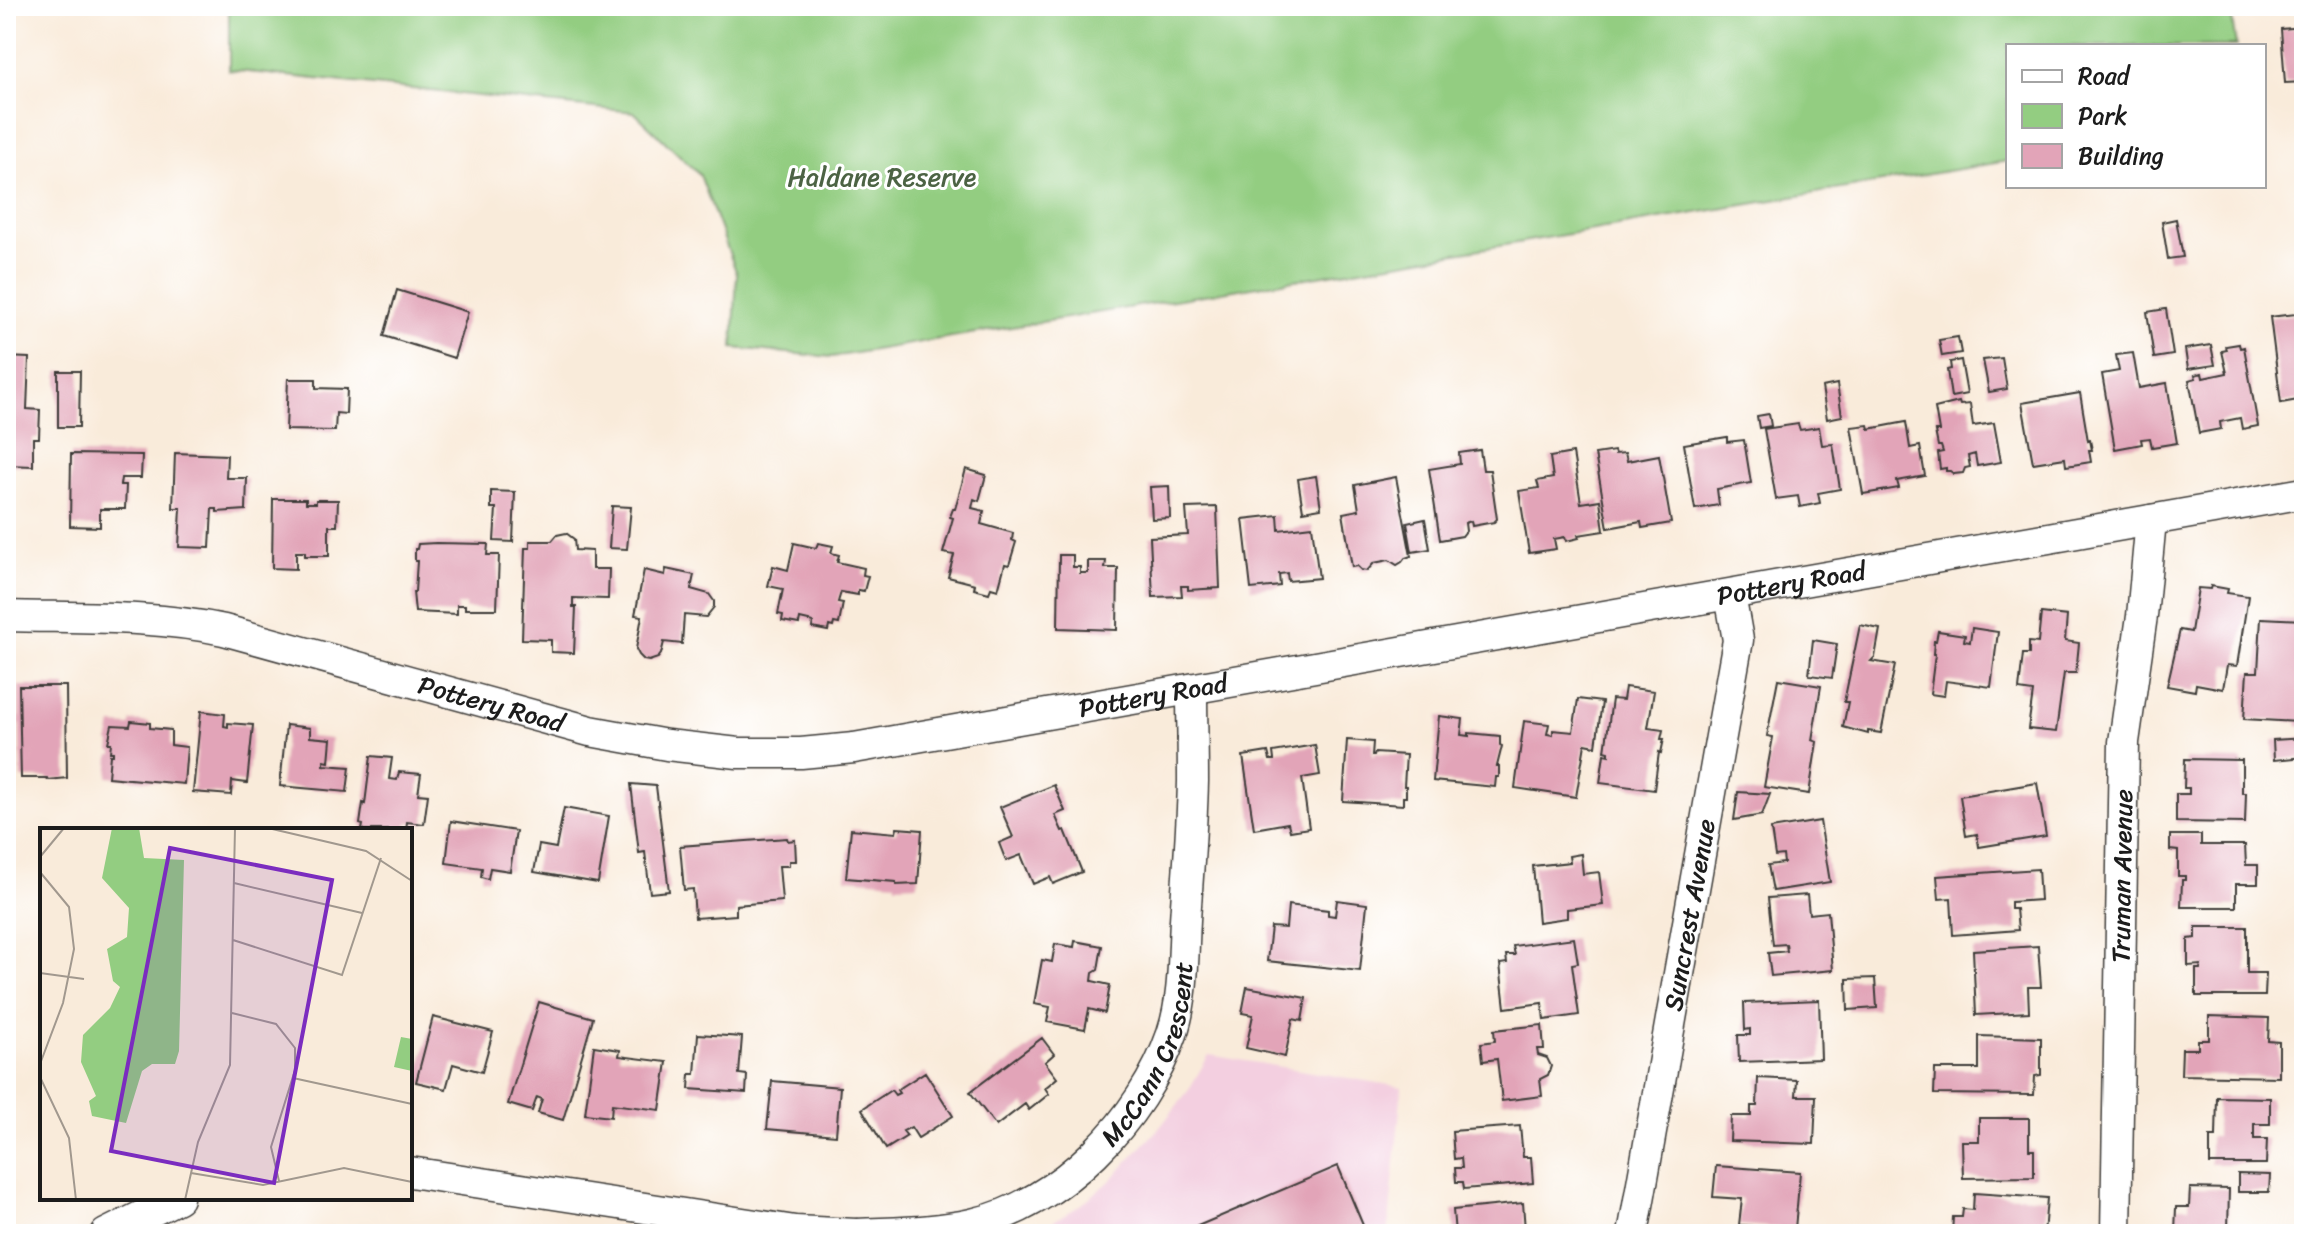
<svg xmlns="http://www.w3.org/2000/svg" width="2310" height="1240" font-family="Sriracha,sans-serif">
	<rect width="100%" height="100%" fill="#fff"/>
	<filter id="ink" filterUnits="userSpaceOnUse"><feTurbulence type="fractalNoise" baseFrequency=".0125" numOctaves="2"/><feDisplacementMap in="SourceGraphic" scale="16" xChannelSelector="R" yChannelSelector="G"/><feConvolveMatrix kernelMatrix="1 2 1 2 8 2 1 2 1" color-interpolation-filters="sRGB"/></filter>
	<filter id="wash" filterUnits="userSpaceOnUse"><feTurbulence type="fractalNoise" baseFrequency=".006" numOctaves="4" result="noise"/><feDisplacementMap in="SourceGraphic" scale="32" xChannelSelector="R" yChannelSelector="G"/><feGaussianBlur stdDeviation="1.8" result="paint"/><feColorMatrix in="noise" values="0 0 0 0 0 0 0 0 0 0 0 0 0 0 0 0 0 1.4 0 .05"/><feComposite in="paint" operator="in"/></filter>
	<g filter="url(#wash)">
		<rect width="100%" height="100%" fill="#f9ebda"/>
		<!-- built -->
		<path fill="#f3cfe0" d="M1209,1055L1402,1087L1388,1234H1031L1076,1208L1108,1183L1161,1126L1188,1091Z"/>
		<!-- green -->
		<path fill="#93cd81" stroke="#58744e" stroke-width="2" d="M229,6H2230L2236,46H2008V161L832,357L733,348L737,274L700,175L634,112L229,70Z"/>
		<g id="blocks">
			<!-- building -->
			<path fill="#e2a4b8" d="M2304,27V82L2285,83L2281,29Z
				M2176,219L2183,257L2168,259L2162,222Z
				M397,290L468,312L454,358L384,336Z
				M2166,309L2173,355L2154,358L2147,312Z
				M2304,313V399L2281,403L2270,317Z
				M1958,337L1961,353L1942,356L1939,340Z
				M2239,344L2240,348L2244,347L2258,426L2242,429L2240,418L2220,422L2221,429L2199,433L2189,380L2196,378L2195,375L2202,373L2203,378L2227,373L2222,351L2227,350L2226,346Z
				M2211,345L2215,365L2188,369L2185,349Z
				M2133,353L2139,388L2167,383L2177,443L2152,447L2150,438L2141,439L2142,444L2115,449L2102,374L2119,371L2116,355Z
				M6,357L29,358L27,409L40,410L39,438H33V466L6,465Z
				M2002,358L2007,389L1989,392L1983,360Z
				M1961,360L1967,394L1951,397L1947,370L1951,369L1950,362Z
				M58,371H80L79,427H58Z
				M288,379H316V388L347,389L346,414L336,413L335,431L286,430Z
				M1837,384L1842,416L1827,419L1822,387Z
				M2080,393L2088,441L2090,440L2092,450H2089L2091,462L2066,466L2065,458L2033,463L2022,403Z
				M1959,402L1960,405L1970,404L1973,426L1994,423L2001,462L1977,466L1975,454L1968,456L1970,467L1965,468L1963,473L1954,474L1950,471H1946V468L1940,469L1938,453L1943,452L1941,446H1938L1935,431H1939L1935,408Z
				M1769,414L1771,426L1759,428L1757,416Z
				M1906,422L1910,448L1920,446L1925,476L1897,481L1899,488L1863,494L1851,427L1868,425L1869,429Z
				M1798,424L1800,430L1819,427L1822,445L1833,444L1840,489L1818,493L1820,503L1800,507L1798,496L1776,499L1764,429Z
				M1727,437V442L1744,440L1751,483L1717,489L1719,505L1695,509L1684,444Z
				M1480,450L1483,470H1490L1497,519L1494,522L1472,526L1471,521L1465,523L1466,531L1462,536L1440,540L1429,469L1460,464L1459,453Z
				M1614,451L1615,454L1625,453L1627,461L1659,455L1671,523L1642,528L1641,522L1608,528L1595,454Z
				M175,453L227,455L226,478H247L246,510L217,512V509H212L210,548L179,547L181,508H173Z
				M1573,453L1581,503L1600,500L1604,531L1578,535L1579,538L1566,541L1565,537L1554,539L1556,549L1529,553L1519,491L1539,488L1537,481L1553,478L1550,457Z
				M71,454L142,455L141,478H121L120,485H126L125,509H100V527L70,526Z
				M966,469L986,475L979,501L974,499L972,508L984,511L981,524L1013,533L1012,540L1016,542L1009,565L1005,564L998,590L991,588L989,593L974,589L975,584L948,577L954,555L943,553L953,518L950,517L953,509H955Z
				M1316,476L1321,508L1303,511L1298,479Z
				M1396,477L1411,556L1405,558L1402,562L1397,565L1389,560L1374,563L1367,571L1361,570L1357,566L1352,567L1343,513L1359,510L1355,485Z
				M1169,486L1170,518L1152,519L1150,487Z
				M491,491L515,492L513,542L494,541L496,508H491Z
				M273,499H306V503H316V500H338L337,526H329V556H305V552H296V569L272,568Z
				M612,506L631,507L627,549L609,548Z
				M1217,507L1220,588L1188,590V586H1181L1182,596L1153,597L1150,537L1188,535L1186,508Z
				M1278,515L1279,530L1312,526L1319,578L1288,581L1287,573L1279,574L1280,586L1251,589L1243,519Z
				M1425,519L1430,549L1412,552L1407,523Z
				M566,533L574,539L575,550L592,551V569H609L608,599L573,598V607H576L574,653L551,652V640L522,639L525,548H530V541H552L557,535Z
				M436,543L488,544L487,555H499L497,609H465V605H457V614L415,612L413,592H415L417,561H415V549H417L418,544Z
				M794,543L816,548L818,543L833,546L831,553L839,555L837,562L864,568L863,575L868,576L864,591L858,590V595L841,592L838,602L843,603L839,624L834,623L833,627L829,626L828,631L812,628L813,622L800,619L799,624L782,621L783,615L778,614L783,589L768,586L773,566L788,570Z
				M1059,555H1073V567H1080V573H1088V561H1106L1105,568H1118L1117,630L1058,628Z
				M666,569L694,575L691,589L709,594L714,601V607L706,617L684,615L682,644L664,642L661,654L658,658L649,661L644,660L639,655L636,649L642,616L635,615L644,570L665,575Z
				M2211,586L2228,589L2227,593L2248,596L2237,666L2227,665L2223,689L2196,684L2195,691L2167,686L2180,630L2191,632L2198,588L2210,589Z
				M2041,613L2067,616L2065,641L2079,643L2076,673H2064L2056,732L2028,729L2033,692L2019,690L2023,654H2029V642L2038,643Z
				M2261,618L2304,620V727L2297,726L2298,722L2244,719L2247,672H2258Z
				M1860,625L1880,629L1875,657L1871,661L1895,665L1881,733L1868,731V734L1843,727L1848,702H1844Z
				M1972,628L1998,632L1991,687L1946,681L1944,696L1930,694L1935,654H1933L1934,641H1936L1938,631L1965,635L1964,641L1970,642Z
				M1813,640L1837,644L1832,678L1809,675Z
				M1778,679L1821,686L1812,740L1817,742L1809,794L1764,787L1773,737L1767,736Z
				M19,686H66L67,778L48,780L47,778H21Z
				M1625,687L1654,691L1648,728L1663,730L1661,739H1664L1661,753L1659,752L1654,790L1600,783L1604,754L1609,755V752L1605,751L1612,699L1623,700Z
				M1578,699L1602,702L1596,746L1585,744L1576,797L1515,788L1524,721L1549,724L1547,734L1553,735V730L1573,732Z
				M201,711L225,714L224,726L228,727V723L253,725L247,783L232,781L231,795L193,792Z
				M1439,716L1463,719L1461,735L1469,736V733L1500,736V745L1502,746L1497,766H1499V777H1496L1495,787L1433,781Z
				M131,721L150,723V728L171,730V745L187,747L184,784L108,777L110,755H113V752H110L111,743H108L112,725L130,726Z
				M286,725L310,728V737L331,739L329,762L324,761V765L350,767L347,792L280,786Z
				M2304,738V757L2274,760L2273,740Z
				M1347,740L1373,742L1372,756H1374L1375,753L1406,755L1404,786H1406V797H1403V805L1343,801Z
				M1315,745L1320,775L1302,778L1309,828L1290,831L1288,823L1254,829L1243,756L1268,752L1270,760H1274L1273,752Z
				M371,756L392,758L389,779L397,780L399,772L421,774L418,794L428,795L424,824L407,822L406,830H362L363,825L360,824L363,803L365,804Z
				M2185,759L2242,760V793H2246L2245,823L2176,822V794H2189V788H2184Z
				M2037,783L2046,836L1979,847L1977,834L1966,836L1960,796Z
				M631,784L656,786L669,891L650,893L645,852L639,853Z
				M1054,785L1065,811L1055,815L1062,831L1065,830L1082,872L1053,884L1050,877L1033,884L1021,855L1006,861L999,843L1013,837L1000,807Z
				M1738,792L1770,794L1762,815L1734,820Z
				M564,808L609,816L598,883L534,872L539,845L556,848Z
				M451,821L516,831L510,871L490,868L488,879L481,877L482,868L446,863Z
				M1820,821L1830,882L1773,891L1768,865L1784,863L1783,855L1775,856L1771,829Z
				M897,828L922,830L918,884L896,885V882L846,878L851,829L896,833Z
				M2170,835H2201V845H2245L2246,865H2258V884H2236V907H2181L2182,880H2185V876H2178V851L2170,850Z
				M787,838L788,841L795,840L796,861H789V866H779L782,901L736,905V915L695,918L693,889L684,890L680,846Z
				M1581,854L1583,874L1599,872L1603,905L1567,909V918L1538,922L1533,866L1570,862L1569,856Z
				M2038,869L2040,900L2011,902V909H2016L2018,930L1953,935L1951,898L1939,899L1937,876Z
				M1807,895L1809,914L1828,912L1833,970L1771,976L1768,953L1787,951L1786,944L1773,945L1768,898Z
				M1337,900L1367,904L1360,971L1267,961L1271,927L1286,928L1288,905L1328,910V915L1335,916Z
				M2196,927H2247V973H2266L2265,996H2196V969H2200L2201,965L2188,966V939L2196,938Z
				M1574,938L1578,963L1572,964L1579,1015L1544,1020L1542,1003L1505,1008L1500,964L1507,963L1506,955H1515L1513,946Z
				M1075,941L1102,946L1098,970L1093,973L1092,981L1110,985L1105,1013L1089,1009L1085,1029L1047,1022L1050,1007L1034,1004L1042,960L1052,962L1055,944L1074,947Z
				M2038,946L2041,987H2028L2029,1012L1976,1015L1973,950Z
				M1875,978L1877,1008L1848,1010L1847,979Z
				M1247,987L1306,998L1302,1021L1293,1019L1285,1057L1246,1048L1253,1015L1242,1013Z
				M1819,1000L1821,1059L1739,1062L1738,1035H1750V1029L1745,1030L1744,1003Z
				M539,1002L593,1018L563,1120L538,1113L542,1099L537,1097L532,1111L508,1104Z
				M2209,1016L2269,1018L2268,1041L2279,1042V1077L2181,1075L2182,1049H2198V1040H2209Z
				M433,1017L493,1032L482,1072L453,1064L446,1089L416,1082Z
				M1542,1025L1544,1049H1537L1538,1055L1547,1058L1551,1066L1548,1075L1540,1079L1542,1096L1502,1101L1497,1059L1483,1061L1481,1043L1495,1041L1494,1030Z
				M698,1034L742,1037L739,1074L747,1075L746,1093L689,1089L690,1074H695Z
				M1979,1036L2041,1038V1075L2035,1076L2034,1095L1934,1094L1935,1069H1979Z
				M1042,1038L1054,1054L1045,1062L1057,1078L1045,1088L1049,1094L1029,1110L1025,1104L996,1126L970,1092Z
				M594,1046L620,1050L619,1056L667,1062L660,1110L612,1104L611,1117L585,1114Z
				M925,1072L953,1116L918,1138L911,1127L903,1131L907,1136L886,1149L862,1109L891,1090L895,1095L899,1093L897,1090Z
				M1758,1078L1797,1080L1796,1096H1816L1814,1144L1730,1141L1731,1116H1751V1106H1757Z
				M772,1081L840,1087L836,1135L767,1129Z
				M2217,1097L2270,1098V1124H2254V1139H2267L2266,1164H2210V1137H2216Z
				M1979,1118H2029V1150H2034V1177L1963,1178L1962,1141H1979Z
				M1520,1126L1523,1157H1531L1533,1183L1464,1189L1463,1182H1456L1455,1168H1462L1461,1158L1454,1159L1452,1131Z
				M1338,1166L1365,1230L1355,1234H1179Z
				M1716,1166L1800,1172L1795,1229L1739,1225L1742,1199L1713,1197Z
				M2238,1174L2270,1175L2269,1192H2238Z
				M2190,1188L2229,1189L2228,1230H2248V1234L2175,1233L2176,1207H2189Z
				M1974,1193L2047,1198L2044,1234H1952L1953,1217H1962L1963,1209L1973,1210Z
				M1523,1203L1525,1230L1497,1232V1234H1455L1453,1210Z"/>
		</g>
	</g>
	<g filter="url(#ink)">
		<use href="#blocks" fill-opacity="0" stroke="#3d3b38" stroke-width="2"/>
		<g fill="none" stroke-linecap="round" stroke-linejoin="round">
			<defs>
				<g id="street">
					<path id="s1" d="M6,616C79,618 153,615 224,630L590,731L667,745L738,753H801L854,748L2304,493"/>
					<path d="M410,1172L795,1231L856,1234"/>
					<path d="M106,1234L178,1198"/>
					<path id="s2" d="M858,1234C896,1232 935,1232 972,1224C1061,1204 1143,1119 1172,1034C1184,999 1183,957 1185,920C1188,874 1192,827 1193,781C1193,750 1192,720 1192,689"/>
					<path id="s3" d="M1633,1234L1738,640L1730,595"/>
					<path id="s4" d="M2116,1234L2124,742L2142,616L2151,520"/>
				</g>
			</defs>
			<!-- street casing -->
			<use href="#street" stroke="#3d3b38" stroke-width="33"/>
			<!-- street -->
			<use href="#street" stroke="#fff" stroke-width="30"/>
		</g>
	</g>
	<g text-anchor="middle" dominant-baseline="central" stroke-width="6" stroke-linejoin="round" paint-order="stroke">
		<!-- park labels -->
		<g font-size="26" fill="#4c6344" stroke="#fff">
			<text x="882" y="177">Haldane Reserve</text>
		</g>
		<!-- street labels -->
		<g font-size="26" fill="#1c1c1c" stroke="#fff">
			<text stroke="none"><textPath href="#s1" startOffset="1816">Pottery Road</textPath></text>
			<text stroke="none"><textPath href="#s1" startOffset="1168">Pottery Road</textPath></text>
			<text stroke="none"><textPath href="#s1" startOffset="496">Pottery Road</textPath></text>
			<text stroke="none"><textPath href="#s4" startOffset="358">Truman Avenue</textPath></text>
			<text stroke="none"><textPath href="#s3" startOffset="324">Suncrest Avenue</textPath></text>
			<text stroke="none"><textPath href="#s2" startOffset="374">McCann Crescent</textPath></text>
		</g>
	</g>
	<!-- overview -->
	<g transform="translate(40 828)">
		<rect width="372" height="372" fill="#f9ebda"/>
		<path d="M72,0H99L104,30L144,32L139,223L135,236H112L102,243L86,295L52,288L49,273L56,268L41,234L43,207L70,180L80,159L73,153L67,121L87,109L89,80L62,50ZM361,209L372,211V243L354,239Z" fill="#93cd81"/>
		<path fill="none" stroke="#a1988e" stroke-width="2" d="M228,0L326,23L372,53M0,29L24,0M0,44L29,79L34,121L23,175L0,236M194,55L322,85M193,112L302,147L341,30M0,145L44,151M192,185L236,196L255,220V242L231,319L239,353M0,249L29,310L36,372M253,250L372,276M151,345L223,357L304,340L372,354M145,372L158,314L190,237L195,0"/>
		<path fill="#7b2cbf" fill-opacity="0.15" stroke="#7b2cbf" stroke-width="4" d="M130,20L292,52L234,355L71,323Z"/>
		<rect width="372" height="372" fill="none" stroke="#1c1c1c" stroke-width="4"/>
	</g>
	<!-- margin -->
	<rect width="2310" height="1240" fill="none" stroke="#fff" stroke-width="32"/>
	<!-- legend -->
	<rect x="2006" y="44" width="260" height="144" fill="#ffffff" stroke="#a4a4a4" stroke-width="2"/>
	<rect x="2022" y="70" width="40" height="12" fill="#ffffff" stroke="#a4a4a4" stroke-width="2"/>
	<text x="2078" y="84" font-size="24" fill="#1c1c1c">Road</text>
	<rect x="2022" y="104" width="40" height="24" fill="#93cd81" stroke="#a4a4a4" stroke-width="2"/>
	<text x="2078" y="124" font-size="24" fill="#1c1c1c">Park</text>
	<rect x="2022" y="144" width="40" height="24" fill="#e2a4b8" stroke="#a4a4a4" stroke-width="2"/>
	<text x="2078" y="164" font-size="24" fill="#1c1c1c">Building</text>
</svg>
